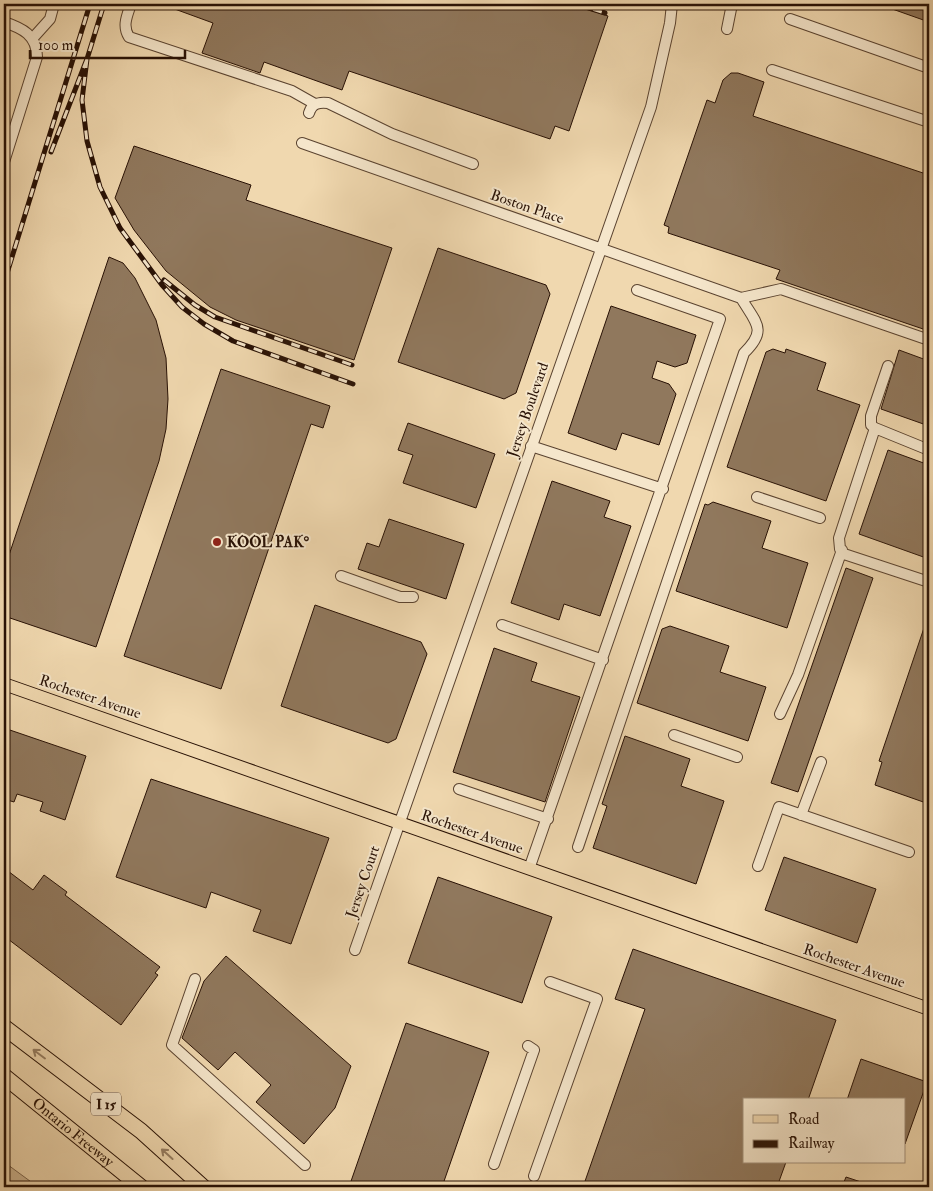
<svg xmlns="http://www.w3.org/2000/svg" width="933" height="1191" font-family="'IM FELL Double Pica',serif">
	<rect width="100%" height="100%" fill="#f0d8af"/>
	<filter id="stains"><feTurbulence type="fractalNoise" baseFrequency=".004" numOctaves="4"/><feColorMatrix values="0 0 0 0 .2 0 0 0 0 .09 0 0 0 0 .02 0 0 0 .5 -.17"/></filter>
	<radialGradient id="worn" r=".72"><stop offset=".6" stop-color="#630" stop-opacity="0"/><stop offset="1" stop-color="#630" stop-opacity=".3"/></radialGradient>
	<!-- green -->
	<path fill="#ceb692" stroke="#7b644c" d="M4,1162L38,1187H4Z"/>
	<!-- building -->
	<path fill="#90785d" stroke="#281105" d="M161,4H571L608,16L569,131L555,126L550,139L349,71L342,90L264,62L260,73L202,53L213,23Z
		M881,4H929V22L881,5Z
		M731,73H738L764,82L753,116L929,175V331L776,279L780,270L668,233L669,227L664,225L707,100L715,103L723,80Z
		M134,146L251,185L246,200L392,248L354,360L236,320L210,307L166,271L134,230L115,198Z
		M438,248L546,285L550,294L516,393L504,399L398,362Z
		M109,257L123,263L135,278L156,320L166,358L168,399L166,429L159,461L96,647L7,617L4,602V570Z
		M611,306L696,335L687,363L675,367L657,361L652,378L669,384L676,394L659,445L622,433L616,450L568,433Z
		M773,349L785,353L786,349L826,363L817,390L860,405L826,501L727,467L766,352Z
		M899,350L929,361V426L881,409Z
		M221,369L330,406L323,428L311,424L221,689L124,656Z
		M408,423L495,454L476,508L403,483L413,455L398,450Z
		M888,450L929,465V559L859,534Z
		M552,481L610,501L604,517L631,526L600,616L564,604L559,620L511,603Z
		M713,502L771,521L762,548L808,563L787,628L676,591L705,504L708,505Z
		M389,519L464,544L446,599L358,569L367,543L379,547Z
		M846,568L873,578L798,792L771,783Z
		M315,605L421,642L427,654L396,739L388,743L281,706Z
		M928,616H929V804L875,785L882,762L879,761Z
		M670,626L729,646L720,672L766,687L748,741L637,703L662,629Z
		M494,648L537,663L531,681L580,697L545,802L453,772Z
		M4,728L86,756L65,820L40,811L43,802L17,794L14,802L4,799Z
		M625,736L690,759L681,786L724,801L696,884L593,848L607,806L602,804Z
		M151,779L329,838L291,944L253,931L261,910L211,892L206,908L116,877Z
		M784,857L876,889L857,943L765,910Z
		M4,868L33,890L44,875L67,892L65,895L160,967L155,973L158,975L121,1025L4,936Z
		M438,877L552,917L522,1003L408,963Z
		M633,949L836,1020L808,1100H744V1162H786L777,1187H583L645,1009L615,999Z
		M226,956L351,1066L335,1108L304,1144L256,1102L271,1085L235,1052L218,1070L182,1038L204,981Z
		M406,1023L489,1052L442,1187H349Z
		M861,1059L927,1082L905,1144L904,1100H847Z
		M846,1177L873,1186V1187H842Z"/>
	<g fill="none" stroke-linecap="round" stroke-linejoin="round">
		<defs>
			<path id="minor" d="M131,4C127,16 122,26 129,37L292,91L315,104
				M790,19L929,68
				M4,22C22,28 37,35 37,57L4,162
				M727,29L732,4
				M32,39L50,19L54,4
				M772,70L929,122
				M309,113C312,103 319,102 328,103L392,134L473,164
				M302,143L741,298
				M741,298L781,289L929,340
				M888,366L871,416V425L875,428L929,450
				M875,428L839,538L840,549L844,554L929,582
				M531,446L663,489
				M757,497L820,518
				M341,576L400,597H413
				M502,625L603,660
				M780,714L798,675L842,550
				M674,735L737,757
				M459,789L548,819
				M801,815L821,762
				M578,847L744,353C768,330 756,323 741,298
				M758,866L779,807L909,852
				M529,869L720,319L637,290
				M355,950L651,107L670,23L672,4
				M195,979L172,1045L305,1165
				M494,1164L534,1050L528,1046
				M534,1176L597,999L550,982"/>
			<path id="major" d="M4,684L929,1009"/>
			<g id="highway">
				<path d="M4,1027L141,1131L203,1187"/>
				<path id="s1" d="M4,1076L141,1187"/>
			</g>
		</defs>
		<!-- minor casing -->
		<use href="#minor" stroke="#5a4330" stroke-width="12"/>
		<!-- major casing -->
		<use href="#major" stroke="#281105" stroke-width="14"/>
		<!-- highway casing -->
		<use href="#highway" stroke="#281105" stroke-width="17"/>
		<!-- minor -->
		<use href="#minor" stroke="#f5e6cb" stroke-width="10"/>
		<!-- major -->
		<use href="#major" stroke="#f0d8af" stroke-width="12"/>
		<!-- highway -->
		<use href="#highway" stroke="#f0d8af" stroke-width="15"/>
		<defs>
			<path id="rail" d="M576,4L605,13
				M87,59L82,100L87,141L100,187L120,228L162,285L182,307L204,324L233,341L353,384
				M51,152L87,59L104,4
				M164,280L195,305L215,317L352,365
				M4,283L90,4"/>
		</defs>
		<!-- rail casing -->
		<use href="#rail" stroke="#281105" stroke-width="5"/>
		<!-- rail -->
		<use href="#rail" stroke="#f5e6cb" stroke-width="3" stroke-dasharray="9" stroke-linecap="butt"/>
	</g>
	<!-- one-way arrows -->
	<defs><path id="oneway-shaft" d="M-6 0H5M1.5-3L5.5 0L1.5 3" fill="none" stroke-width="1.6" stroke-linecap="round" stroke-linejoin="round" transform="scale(1.25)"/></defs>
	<g stroke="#967e62">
		<use href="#oneway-shaft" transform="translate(39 1054) rotate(-143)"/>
		<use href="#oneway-shaft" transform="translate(167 1154) rotate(-138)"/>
	</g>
	<!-- markers -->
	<circle fill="#8f2418" stroke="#f5e6cb" stroke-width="2" cx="217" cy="542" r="5"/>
	<g text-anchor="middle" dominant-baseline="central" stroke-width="4" stroke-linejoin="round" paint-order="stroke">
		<!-- shield labels -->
		<rect fill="#f5e6cb" stroke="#665140" stroke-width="1" x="91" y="1092.5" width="30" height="23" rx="4"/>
		<g font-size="14" font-weight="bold" fill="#281105">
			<text x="106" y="1104">I 15</text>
		</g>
		<!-- street labels -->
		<g font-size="15" fill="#281105" stroke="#f5e6cb">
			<text transform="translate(527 207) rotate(19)">Boston Place</text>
			<text transform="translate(528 410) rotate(-71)">Jersey Boulevard</text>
			<text transform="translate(90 697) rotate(19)">Rochester Avenue</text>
			<text transform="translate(472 832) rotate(19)">Rochester Avenue</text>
			<text transform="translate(363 882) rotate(-71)">Jersey Court</text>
			<text transform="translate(854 966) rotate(19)">Rochester Avenue</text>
			<text stroke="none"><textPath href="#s1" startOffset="89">Ontario Freeway</textPath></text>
		</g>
		<!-- poi labels -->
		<g font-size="15" font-weight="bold" fill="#281105" stroke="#f5e6cb" text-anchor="start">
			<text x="227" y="542">KOOL PAK°</text>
		</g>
	</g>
	<!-- margin -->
	<rect width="933" height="1191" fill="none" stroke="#f0d8af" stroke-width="20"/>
	<rect x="5" y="5" width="923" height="1181" fill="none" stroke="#281105" stroke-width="2.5"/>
	<rect x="10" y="10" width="913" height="1171" fill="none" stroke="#281105"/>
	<!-- legend -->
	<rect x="743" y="1098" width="162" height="65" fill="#f5e6cb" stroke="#a3917c"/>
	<rect x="753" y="1115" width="25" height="8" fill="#f0d8af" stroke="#a3917c"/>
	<text x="788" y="1124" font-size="15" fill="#281105">Road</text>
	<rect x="753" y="1140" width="25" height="8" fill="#281105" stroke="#a3917c"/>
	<text x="788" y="1148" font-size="15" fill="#281105">Railway</text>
	<!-- scale -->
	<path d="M30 50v8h155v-8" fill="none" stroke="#281105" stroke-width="2.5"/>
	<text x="38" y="50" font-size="15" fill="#281105" stroke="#f5e6cb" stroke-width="4" paint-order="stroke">100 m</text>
	<rect width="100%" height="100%" filter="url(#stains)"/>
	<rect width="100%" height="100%" fill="url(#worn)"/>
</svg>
